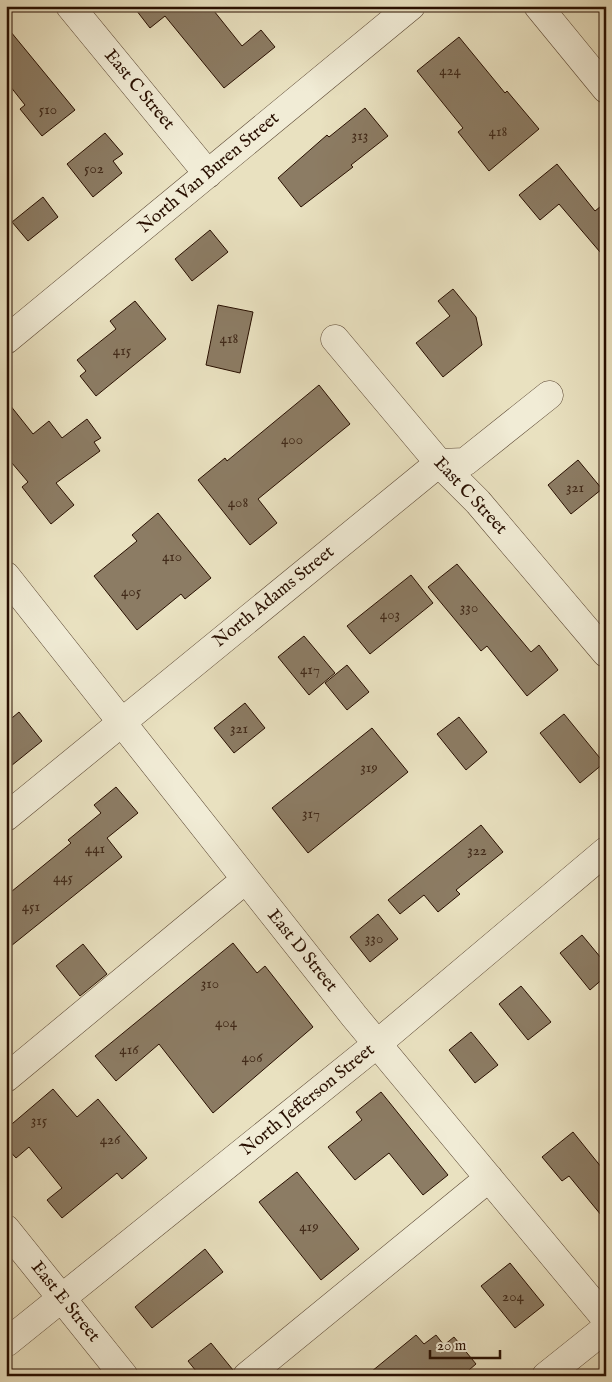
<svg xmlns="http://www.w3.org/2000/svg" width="612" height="1382" font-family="'IM FELL English',serif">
	<rect width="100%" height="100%" fill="#e9e1c0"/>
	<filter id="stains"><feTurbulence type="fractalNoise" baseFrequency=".004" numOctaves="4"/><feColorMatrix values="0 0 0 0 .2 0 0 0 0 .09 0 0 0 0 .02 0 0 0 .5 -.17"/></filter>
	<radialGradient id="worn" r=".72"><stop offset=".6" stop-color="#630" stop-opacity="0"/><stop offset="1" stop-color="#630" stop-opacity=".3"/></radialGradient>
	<!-- building -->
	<path fill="#8c7c64" stroke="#280f00" d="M133,6H210L242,46L261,30L275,47L224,88L165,16L150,28Z
		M6,26L75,110L42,136L20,109L25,105L6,81Z
		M459,37L505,93L507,91L539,129L489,171L458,132L463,128L417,71Z
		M365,108L388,136L351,165L353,167L301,207L278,178L327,135L329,137Z
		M105,133L123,154L113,161L122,173L93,197L67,164Z
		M557,164L595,211L606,202V259L559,204L540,220L519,195Z
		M43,197L58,217L28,241L12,222Z
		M210,230L228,252L192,281L175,259Z
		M453,289L476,317L482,345L443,377L416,343L450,316L438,301Z
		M135,301L166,339L96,396L80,376L86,371L77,360L116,329L110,321Z
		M218,305L253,312L240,373L206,365Z
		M319,385L350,424L258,499L277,523L250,545L198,480L225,458L227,461Z
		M6,400L33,434L49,421L62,438L87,419L101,438L94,442L100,451L56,483L74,505L51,524L22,487L28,482L6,456Z
		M578,460L602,489L571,514L548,485Z
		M158,513L211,578L185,599L181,594L137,630L94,576L137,541L132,535Z
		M457,564L531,652L539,645L558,670L527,696L487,646L481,651L428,587Z
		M411,575L433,603L370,654L347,626Z
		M304,636L335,673L309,695L278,657Z
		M347,665L369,692L347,710L325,683Z
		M245,703L265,728L234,753L214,728Z
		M19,712L42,741L6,770V723Z
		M564,714L604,763L580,783L540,733Z
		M459,717L487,752L466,770L437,734Z
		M372,728L408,772L308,853L272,808Z
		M116,787L138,813L107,838L122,857L6,950V896L71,843L68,840L101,813L94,805Z
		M481,825L503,852L456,890L460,894L438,912L424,895L400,914L388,900Z
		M378,914L398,939L370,962L350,937Z
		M582,935L606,964V976L590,990L560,953Z
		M233,943L257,973L265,966L313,1027L213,1113L159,1044L116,1081L95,1056Z
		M83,944L107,974L80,996L56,966Z
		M521,986L551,1022L528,1040L499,1004Z
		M471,1032L498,1065L475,1083L449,1050Z
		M53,1089L77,1117L98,1099L147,1158L122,1179L117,1173L62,1218L47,1200L62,1188L29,1147L16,1158L6,1147V1129Z
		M381,1092L448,1175L423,1195L389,1153L355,1180L328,1147L362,1120L356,1112Z
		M573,1132L606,1173V1221L569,1176L562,1181L542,1157Z
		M297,1172L359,1249L321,1280L259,1202Z
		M205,1249L223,1272L152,1328L135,1307Z
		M510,1263L544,1305L515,1328L481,1286Z
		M416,1335L424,1344L436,1335L444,1345L454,1337L476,1364L462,1376H366Z
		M211,1343L233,1370L232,1376H200L188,1361Z"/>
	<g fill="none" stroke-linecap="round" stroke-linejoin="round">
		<defs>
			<path id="minor" d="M70,6L208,174
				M538,6L606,89
				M335,339L439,463L478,502L606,653
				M6,340L411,6
				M6,576L354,1016L606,1319
				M6,817L439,463L465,462L549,395
				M6,1078L245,880
				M6,1229L124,1376
				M6,1343L377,1044L606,851
				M247,1376L489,1178
				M546,1376L606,1328"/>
		</defs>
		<!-- minor casing -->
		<use href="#minor" stroke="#584430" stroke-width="29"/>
		<!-- minor -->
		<use href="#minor" stroke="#f1ecd6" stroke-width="28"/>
	</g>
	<g text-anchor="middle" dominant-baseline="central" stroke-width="4" stroke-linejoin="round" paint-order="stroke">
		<!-- number labels -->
		<g font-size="15" fill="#412a19">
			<text x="450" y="70">424</text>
			<text x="48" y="109">510</text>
			<text x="498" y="131">418</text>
			<text x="360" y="135">313</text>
			<text x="94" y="168">502</text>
			<text x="229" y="338">418</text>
			<text x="122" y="350">415</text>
			<text x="292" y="439">400</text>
			<text x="575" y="487">321</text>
			<text x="238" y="502">408</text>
			<text x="172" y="556">410</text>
			<text x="131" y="591">405</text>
			<text x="469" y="607">330</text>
			<text x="390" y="614">403</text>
			<text x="310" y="669">417</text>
			<text x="239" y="728">321</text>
			<text x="369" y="767">319</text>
			<text x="311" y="813">317</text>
			<text x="95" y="848">441</text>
			<text x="477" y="850">322</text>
			<text x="63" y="877">445</text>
			<text x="31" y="906">451</text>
			<text x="374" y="938">330</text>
			<text x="210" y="983">310</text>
			<text x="226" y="1022">404</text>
			<text x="129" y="1049">416</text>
			<text x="252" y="1057">406</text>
			<text x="39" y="1120">315</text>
			<text x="110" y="1139">426</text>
			<text x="309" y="1226">419</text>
			<text x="513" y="1296">204</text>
		</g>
		<!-- street labels -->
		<g font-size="18" fill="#280f00" stroke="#f1ecd6">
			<text transform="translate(139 90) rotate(50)">East C Street</text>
			<text transform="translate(209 173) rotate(-40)">North Van Buren Street</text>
			<text transform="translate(470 496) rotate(47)">East C Street</text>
			<text transform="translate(274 597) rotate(-39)">North Adams Street</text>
			<text transform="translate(302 951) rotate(51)">East D Street</text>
			<text transform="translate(308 1100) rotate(-39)">North Jefferson Street</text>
			<text transform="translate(65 1302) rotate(51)">East E Street</text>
		</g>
	</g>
	<!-- margin -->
	<rect width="612" height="1382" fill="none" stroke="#e9e1c0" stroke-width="25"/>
	<rect x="8" y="8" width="597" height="1367" fill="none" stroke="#280f00" stroke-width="2.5"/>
	<rect x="12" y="12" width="587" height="1357" fill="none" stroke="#280f00"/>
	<!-- scale -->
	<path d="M430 1350v8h70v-8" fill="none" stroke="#280f00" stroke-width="2.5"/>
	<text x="437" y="1350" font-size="15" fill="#280f00" stroke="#f1ecd6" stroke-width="4" paint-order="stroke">20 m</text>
	<rect width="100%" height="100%" filter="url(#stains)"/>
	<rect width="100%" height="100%" fill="url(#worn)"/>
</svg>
